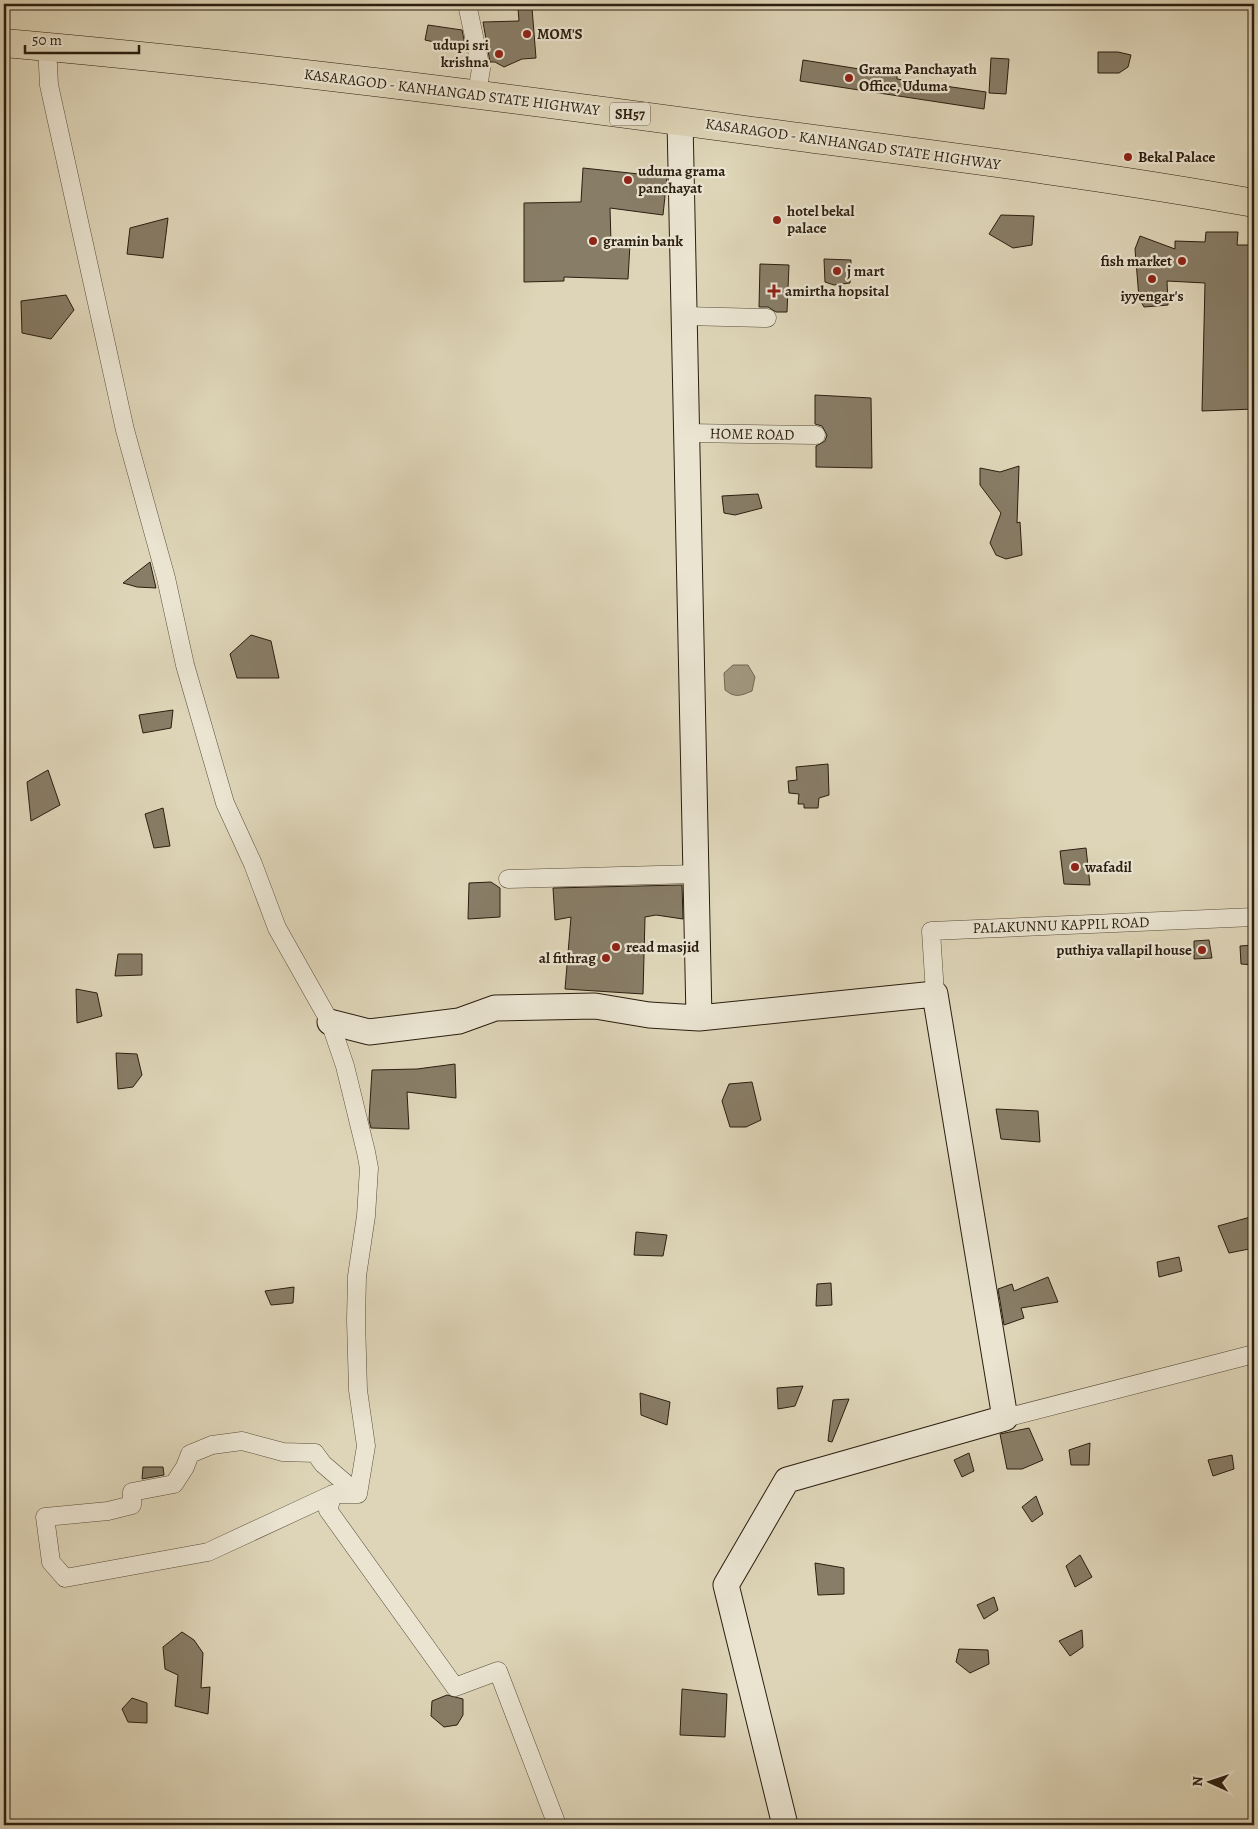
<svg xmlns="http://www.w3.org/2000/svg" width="1258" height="1829" font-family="Alegreya,serif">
	<rect width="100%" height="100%" fill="#ded5b8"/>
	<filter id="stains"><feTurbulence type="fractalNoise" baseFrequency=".004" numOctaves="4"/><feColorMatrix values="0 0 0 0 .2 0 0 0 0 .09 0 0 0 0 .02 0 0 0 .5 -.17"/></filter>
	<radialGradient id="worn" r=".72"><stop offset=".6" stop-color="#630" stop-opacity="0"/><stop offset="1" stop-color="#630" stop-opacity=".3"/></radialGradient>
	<!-- water -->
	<path fill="#a1977f" stroke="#726752" d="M733,665H748L755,677L752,691C740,696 735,698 725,690L724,673Z"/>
	<!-- building -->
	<path fill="#887d67" stroke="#2b1e0f" d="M532,8L536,58L522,59L504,67L495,62H490L483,22L519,21L518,9Z
		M428,25L462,30L466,49L425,40Z
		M1098,52H1118L1131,55L1128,67L1119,73H1098Z
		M991,58L1009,59L1006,94L989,93Z
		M803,60L897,75V79L986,92L984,109L800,81Z
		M583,168L667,177L663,215L610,208L611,243L630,244L628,279L564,277V281L524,282V203L581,202Z
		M1001,215L1034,216L1032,245L1013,248L989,234Z
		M168,218L163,258L127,254L130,228Z
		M1206,232H1238L1237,245H1254V409L1202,411L1205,283L1167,281L1168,305L1144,307L1139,298L1135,249L1140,236L1175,249V241L1205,242Z
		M824,259L851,260L850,283L834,285L825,282Z
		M760,264L789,265L787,312H776L768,307H759Z
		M66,295L74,310L51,339L22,333L21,301Z
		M815,395L871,398L872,468L816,467V446L825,441L827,435L822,426L815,424Z
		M1019,466L1017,523L1020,522L1022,555L1006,559L996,555L990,543L1001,513L980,485V468L1000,472Z
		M758,494L762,508L735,515L724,513L722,496Z
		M150,562L156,588L137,587L123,583Z
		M251,635L271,641L279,678H237L230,654Z
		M173,710L171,728L143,733L139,715Z
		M828,764L829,795L819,798L818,808H804V804H798L799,794L789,793L788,781L797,780L796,767Z
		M48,770L60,805L31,821L27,782Z
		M163,808L170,846L154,848L145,814Z
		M1086,848L1090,885L1064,884L1060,851Z
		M491,882L500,888V917L468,919L469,883Z
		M682,885L683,919L656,915L645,917L643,994L565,989L571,917L555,920L553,888Z
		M1209,940L1212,958L1194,959V941Z
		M1254,945V965L1241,964L1240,946Z
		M118,954H142V975L115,976Z
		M76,989L97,993L102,1016L77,1023Z
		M116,1053L137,1054L142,1075L133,1087L118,1089Z
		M455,1064L456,1098L407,1092L409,1129L371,1128L369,1120L372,1070L417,1069Z
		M752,1082L761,1120L746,1127H730L722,1101L729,1084Z
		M996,1109L1038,1111L1040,1142L1001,1139Z
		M1254,1216V1248L1229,1253L1218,1226Z
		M636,1232L667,1235L663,1256L634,1255Z
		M1179,1257L1182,1271L1159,1277L1157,1262Z
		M1048,1277L1058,1302L1021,1308L1024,1318L1004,1325L998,1289L1012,1284L1014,1291Z
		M831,1283L832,1305L816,1306L817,1284Z
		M294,1287L293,1303L271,1305L265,1291Z
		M803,1386L795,1406L778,1409L777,1388Z
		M640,1393L670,1402L667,1425L641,1415Z
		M849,1399L832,1442L828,1441L833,1400Z
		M1029,1428L1043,1460L1022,1469H1007L1000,1434Z
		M1090,1443L1089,1465H1071L1069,1450Z
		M969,1453L974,1471L962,1477L954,1460Z
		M1232,1455L1234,1469L1213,1476L1208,1460Z
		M143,1467H163L164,1475L142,1479Z
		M1036,1496L1043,1514L1032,1522L1022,1507Z
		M1080,1555L1092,1577L1075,1587L1066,1566Z
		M815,1563L844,1568V1594L818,1595Z
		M994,1597L998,1610L984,1619L977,1605Z
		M1082,1630L1083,1647L1070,1656L1059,1641Z
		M182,1632L194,1640L203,1653L201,1688L210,1687L208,1714L175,1706L178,1675L165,1669L163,1647Z
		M959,1649L988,1650L989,1664L970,1673L956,1662Z
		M682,1689L727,1694L725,1737L680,1735Z
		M447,1695L463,1699V1715L457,1725L444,1727L431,1716L432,1701Z
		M132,1698L147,1703V1723L128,1722L122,1709Z"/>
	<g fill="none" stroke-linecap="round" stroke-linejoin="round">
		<defs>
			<path id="street" d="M467,4L481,69L477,93
				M47,47L49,85L125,430L166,578L185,665L225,803L253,864L277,928L330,1022L345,1066L366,1152L369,1168L366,1216L357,1276L356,1320L358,1390L366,1446L358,1494H333L208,1552L65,1578L51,1562L45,1517L108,1511L132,1505V1492L174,1484L185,1467L190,1454L212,1445L242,1441L283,1452L315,1453L323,1464L358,1494
				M685,316L767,318
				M688,433L816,435
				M508,879L696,874
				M935,994L931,931L1254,917
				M1005,1418L1254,1354
				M333,1494L328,1510L455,1687L498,1671L557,1825"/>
			<path id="secondary" d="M680,121L699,1018L935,994L1005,1418L787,1480L726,1585L785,1825
				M330,1022L369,1032L459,1021L495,1008L595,1006L649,1015L699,1018"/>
			<path id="primary" d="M4,43C254,65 503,97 753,131C920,153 1088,173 1254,203"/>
		</defs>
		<!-- street casing -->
		<use href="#street" stroke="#584c39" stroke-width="19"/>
		<!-- secondary casing -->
		<use href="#secondary" stroke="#2b1e0f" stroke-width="27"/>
		<!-- primary casing -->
		<use href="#primary" stroke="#2b1e0f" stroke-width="29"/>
		<!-- street -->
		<use href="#street" stroke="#eae4d1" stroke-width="18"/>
		<!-- secondary -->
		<use href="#secondary" stroke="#eae4d1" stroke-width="25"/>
		<!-- primary -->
		<use href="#primary" stroke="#ded5b8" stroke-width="28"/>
	</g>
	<!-- markers -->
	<g fill="#8f2418" stroke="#eae4d1" stroke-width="2">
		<circle cx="527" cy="34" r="5"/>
		<circle cx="499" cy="54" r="5"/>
		<circle cx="849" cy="78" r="5"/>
		<circle cx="1128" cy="157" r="5"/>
		<circle cx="628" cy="180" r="5"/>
		<circle cx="777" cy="220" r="5"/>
		<circle cx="593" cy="241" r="5"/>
		<circle cx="1182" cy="261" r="5"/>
		<circle cx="837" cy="271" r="5"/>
		<circle cx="1152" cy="279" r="5"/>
		<path d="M771.5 283.5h5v5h5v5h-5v5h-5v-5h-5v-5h5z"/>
		<circle cx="1075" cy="867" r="5"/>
		<circle cx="616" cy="947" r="5"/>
		<circle cx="1202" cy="950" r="5"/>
		<circle cx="606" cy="958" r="5"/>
	</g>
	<g text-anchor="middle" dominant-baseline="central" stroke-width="4.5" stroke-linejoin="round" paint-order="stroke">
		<!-- shield labels -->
		<rect fill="#eae4d1" stroke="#645949" stroke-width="1" x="610" y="102.5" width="40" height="23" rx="4"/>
		<g font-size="14" font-weight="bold" fill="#2b1e0f">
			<text x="630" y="114">SH57</text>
		</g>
		<!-- poi labels -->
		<g font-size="15" font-weight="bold" fill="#2b1e0f" stroke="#eae4d1" text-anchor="start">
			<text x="537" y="34">MOM'S</text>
			<text x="489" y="45" text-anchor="end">udupi sri<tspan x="489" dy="17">krishna</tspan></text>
			<text x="859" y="69">Grama Panchayath<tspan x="859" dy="17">Office, Uduma</tspan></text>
			<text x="1138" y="157">Bekal Palace</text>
			<text x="638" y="171">uduma grama<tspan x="638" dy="17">panchayat</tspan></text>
			<text x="787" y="211">hotel bekal<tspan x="787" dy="17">palace</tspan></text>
			<text x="603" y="241">gramin bank</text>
			<text x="1172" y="261" text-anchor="end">fish market</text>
			<text x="847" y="271">j mart</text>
			<text x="785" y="291">amirtha hopsital</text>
			<text x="1152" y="296" text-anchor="middle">iyyengar's</text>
			<text x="1085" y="867">wafadil</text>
			<text x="626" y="947">read masjid</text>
			<text x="1192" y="950" text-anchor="end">puthiya vallapil house</text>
			<text x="596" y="958" text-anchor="end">al fithrag</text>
		</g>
		<!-- street labels -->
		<g font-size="15" fill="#2b1e0f" stroke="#eae4d1">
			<text transform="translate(452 92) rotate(7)">KASARAGOD - KANHANGAD STATE HIGHWAY</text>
			<text transform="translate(853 144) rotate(8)">KASARAGOD - KANHANGAD STATE HIGHWAY</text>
			<text transform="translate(752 434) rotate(1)">HOME ROAD</text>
			<text transform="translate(1061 925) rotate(-2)">PALAKUNNU KAPPIL ROAD</text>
		</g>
	</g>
	<!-- margin -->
	<rect width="1258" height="1829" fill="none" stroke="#ded5b8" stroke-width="20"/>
	<rect x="5" y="5" width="1248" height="1819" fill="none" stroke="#2b1e0f" stroke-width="2.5"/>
	<rect x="10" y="10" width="1238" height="1809" fill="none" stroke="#2b1e0f"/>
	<!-- north arrow -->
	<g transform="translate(1210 1782) rotate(273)" stroke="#eae4d1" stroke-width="4" paint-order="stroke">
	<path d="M0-4L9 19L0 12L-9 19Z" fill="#2b1e0f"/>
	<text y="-8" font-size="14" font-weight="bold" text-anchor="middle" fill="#2b1e0f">N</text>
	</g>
	<!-- scale -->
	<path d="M25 45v8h114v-8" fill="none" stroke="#2b1e0f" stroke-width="2.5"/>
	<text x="32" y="45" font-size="15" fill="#2b1e0f" stroke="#eae4d1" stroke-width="4" paint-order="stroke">50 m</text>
	<rect width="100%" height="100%" filter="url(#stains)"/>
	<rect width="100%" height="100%" fill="url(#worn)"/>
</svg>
